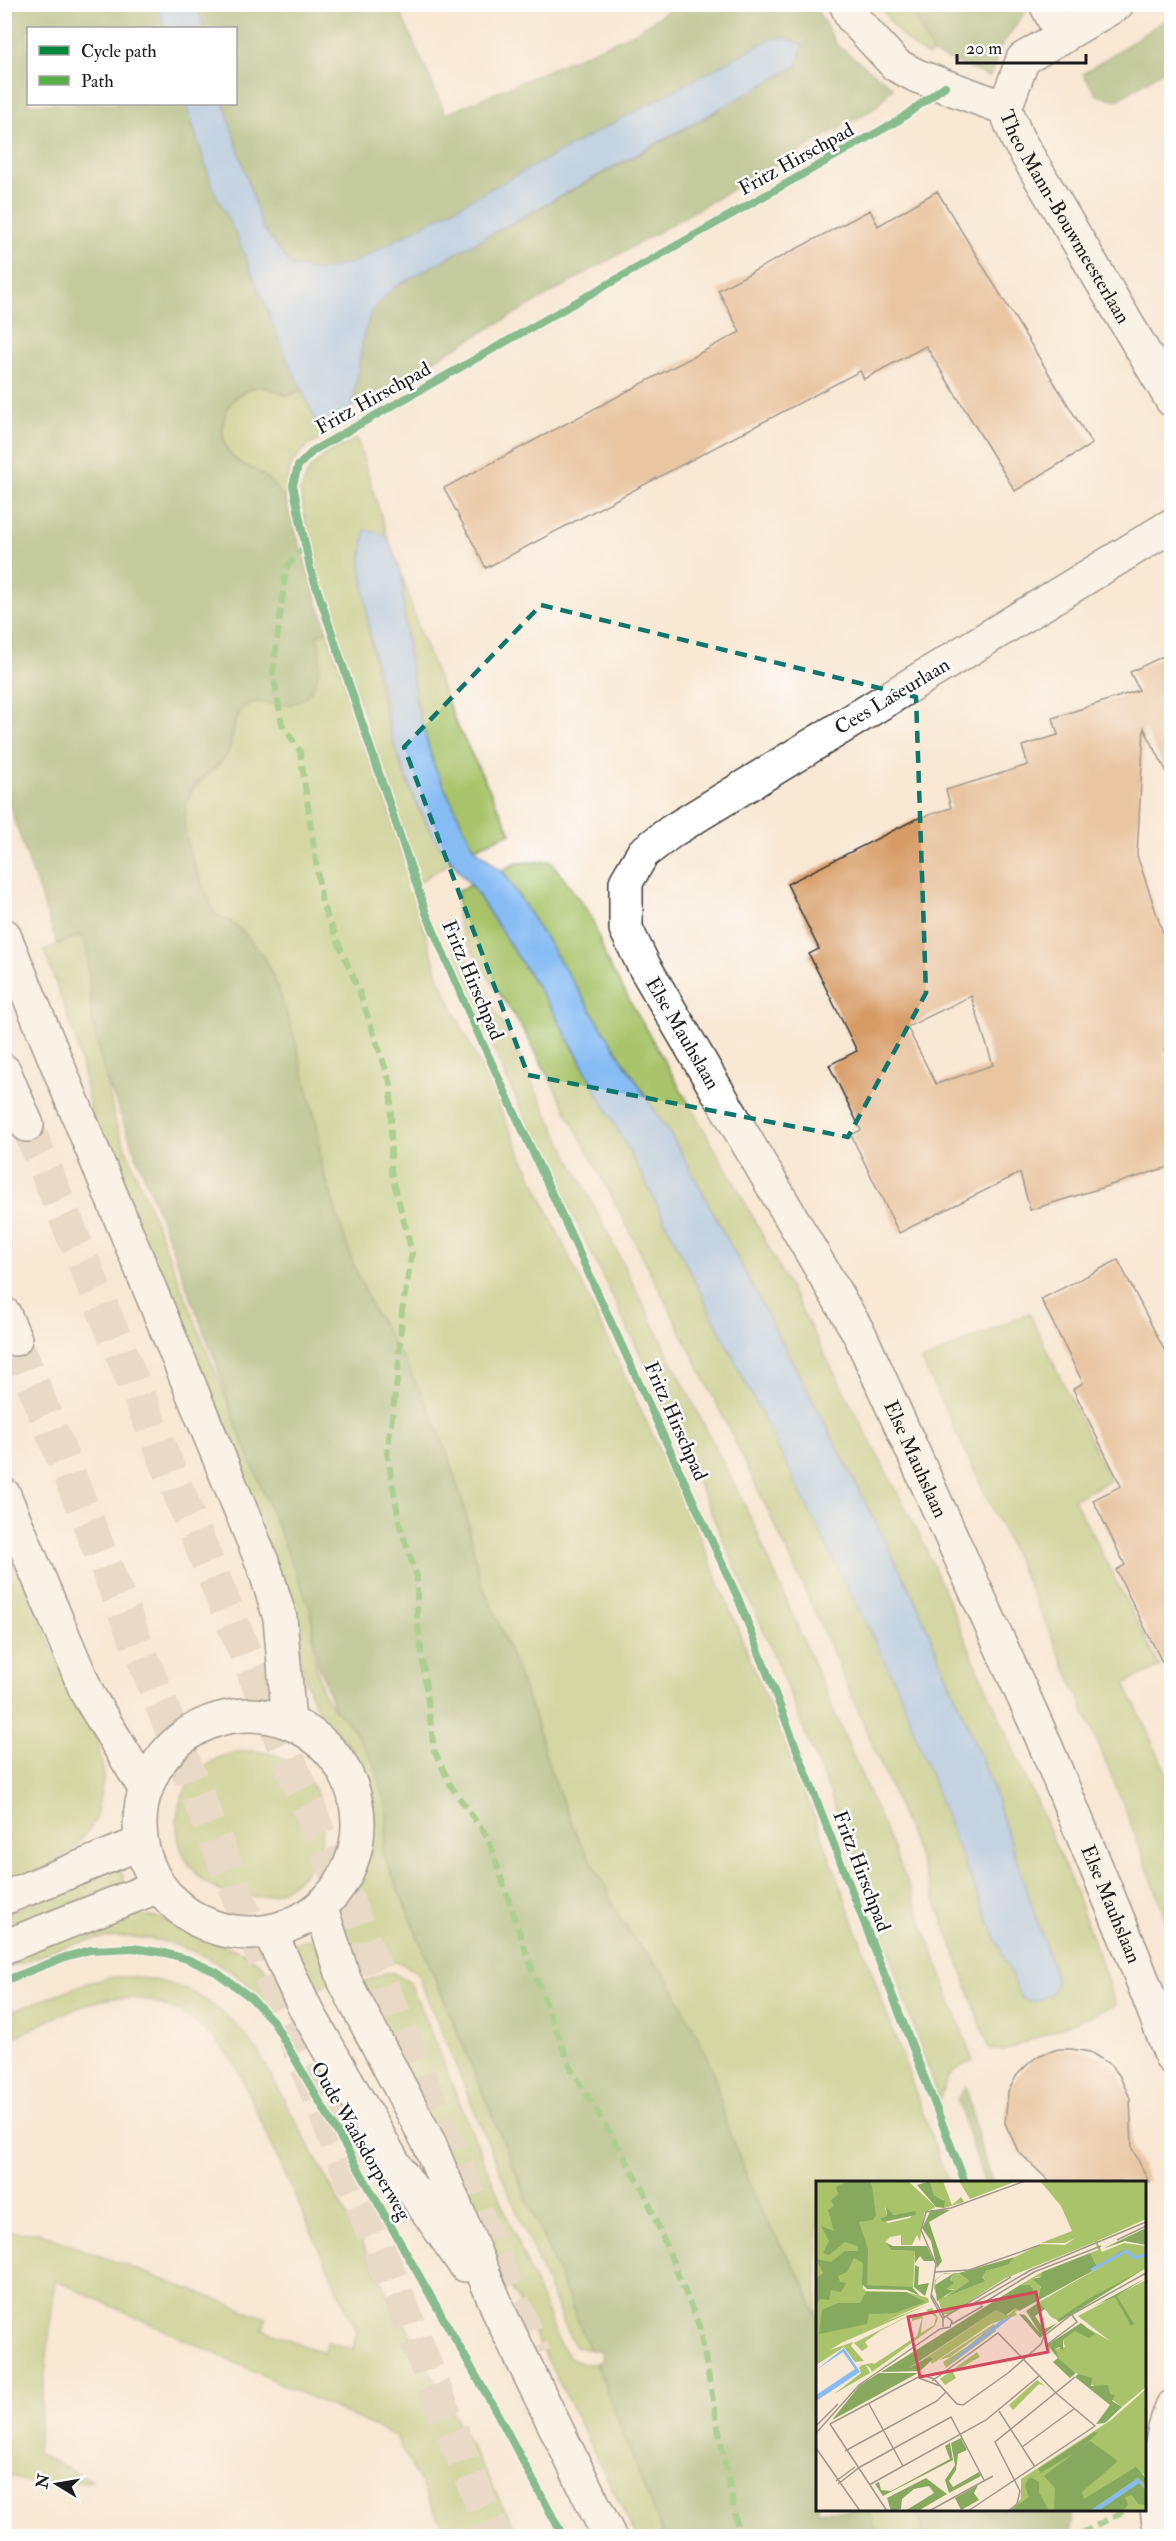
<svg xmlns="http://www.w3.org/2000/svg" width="1176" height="2541" font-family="'IM FELL Double Pica',serif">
	<rect width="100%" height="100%" fill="#fff"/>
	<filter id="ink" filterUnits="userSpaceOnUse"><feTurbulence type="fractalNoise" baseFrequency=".0167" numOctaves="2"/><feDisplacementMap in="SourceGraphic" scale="12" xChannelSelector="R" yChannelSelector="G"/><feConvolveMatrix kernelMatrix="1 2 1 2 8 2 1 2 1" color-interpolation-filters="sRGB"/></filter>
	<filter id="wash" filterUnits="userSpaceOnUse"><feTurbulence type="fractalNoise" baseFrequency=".008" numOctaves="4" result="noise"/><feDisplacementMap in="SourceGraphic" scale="24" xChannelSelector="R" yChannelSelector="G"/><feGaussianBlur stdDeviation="1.35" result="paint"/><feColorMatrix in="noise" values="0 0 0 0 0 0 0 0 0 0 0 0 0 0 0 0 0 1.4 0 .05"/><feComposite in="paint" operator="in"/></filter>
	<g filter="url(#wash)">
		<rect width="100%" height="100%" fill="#f8e8d4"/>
		<!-- green -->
		<path fill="#a8c369" stroke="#627042" stroke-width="1.5" fill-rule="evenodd" d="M880,5H910L932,53L929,56C906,45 892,25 880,5Z
			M258,387L274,389L288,396L301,390L320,430L321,439C291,452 285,474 287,504C279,492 272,481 260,473C249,466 236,463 229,452C225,447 223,436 223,430C223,405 235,394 258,387Z
			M357,439L387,535L365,530C366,563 364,598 369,631C379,701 404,807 452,861L419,882L311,552L300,492L309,470L327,453Z
			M402,575L419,630L456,723L511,833L474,848C461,821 445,794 434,765C412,704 405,639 402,575Z
			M327,631L381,784L439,978L700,1537L820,1830L948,2182H818L817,2320L803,2281L763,2216L727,2127L714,2075L698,2038L668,1978L636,1942L616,1913L607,1889L576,1834L550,1770L534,1716L501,1629L479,1576L466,1515L450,1461L433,1417L406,1364L372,1308L352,1261L321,1164L318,1129L293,1033L278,989L266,960L231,922L215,915C205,889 182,845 184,819C187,777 212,781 227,753C235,738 232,711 249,704C259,700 271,703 281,705L316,635Z
			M551,861L591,916L607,961L739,1191L921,1538L1076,1893L1116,2005L1004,2051L989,2048C882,1737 739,1437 585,1146C565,1109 546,1070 525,1033C506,1000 480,969 463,935C456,921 456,907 458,891L517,863ZM504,874L681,1152L832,1437L918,1606L989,1778L1052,1966L981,1904L899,1690L641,1173L556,1016L530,975Z
			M446,921L481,982L750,1516L907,1881L973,2061C948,2071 946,2076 939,2102L867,1886L769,1643L646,1366L507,1079L471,996Z
			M81,935L87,949L92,1020L116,1124L311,1610C314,1638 313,1675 327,1700C334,1710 344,1718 352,1727C379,1759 396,1811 382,1851L590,2350L576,2347L568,2334L417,1973C396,1954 376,1962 352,1971L344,1931L351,1901L371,1850L375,1825L373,1801L364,1773L351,1748L320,1713L311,1696L303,1673L296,1634L95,1128L75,1037L44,950Z
			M1029,1313L1110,1481L1074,1499L1160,1667L1125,1683L1171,1783V1934C1104,1737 1012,1549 922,1361Z
			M4,1534L51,1645L98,1742L104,1776L95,1821L75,1848L57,1861L4,1886Z
			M177 1824a73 73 0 1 1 146 0a73 73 0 1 1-146 0Z
			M119,1869L123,1875V1883L5,1931V1914Z
			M128,1914L159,1918L189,1932L244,1953L261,1964L275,1979L289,2003L276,2010C226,1958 161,1925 87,1941C58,1947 31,1959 5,1970V1959Z
			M306,1939L312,1940L334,1981L312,1992L293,1944Z
			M385,1973H394L410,1983L561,2346C570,2360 580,2367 596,2363L663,2536H636L359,1984Z
			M114,1977C178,1975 224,2002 260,2055L519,2536H448L395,2436L55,2280L37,2453L92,2481L43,2487L5,2474V2232L39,2233L266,2318L263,2329L323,2353L327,2342L353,2349L357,2332L236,2066C207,2021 153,1987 98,2001C69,2008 33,2029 5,2042V2014L87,1983Z
			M867,2510H918L922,2536H879Z"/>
		<!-- forest -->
		<path fill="#86a95d" stroke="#51623c" stroke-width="1.5" d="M26,4L158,5L165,28H28V104H186L214,190L237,236L301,390L288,396C278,392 268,386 257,387C228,391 212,429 229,453C237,464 249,466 260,473C272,481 280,492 287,504L327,631L317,635C324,663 319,704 283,705C272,706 258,698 247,705C231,714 235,739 227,754C218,769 200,775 192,789C170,829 201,877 215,915L231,922L244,933L266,960L278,989L293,1033L318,1129L321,1164L352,1261L372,1308L406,1364L433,1417L450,1461L466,1515L479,1576L501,1629L534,1716L550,1770L576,1834L607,1889L616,1913L636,1942L668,1978L698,2038L714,2075L727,2127L763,2216L803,2281L818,2320V2510H867L879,2536H663L596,2363L602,2360L598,2350H590L389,1867L382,1850L387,1838V1809L376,1768L353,1728L333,1706L318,1663L311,1610L237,1427L215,1360L104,1072L92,1020L87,949L81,935L57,944L5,793L4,11Z
			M1027,4L1029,7L1001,46L990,77L932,53L910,5Z
			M197,5H397L446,114L634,33L676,5H814L837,45L893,87L875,108L352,407L363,337L371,312L394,287L718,111L626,118L355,262L320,271L291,266L262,227L224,104H236V28H204Z
			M1171,16V65L1118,100L1097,95L1083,74Z
			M344,1740C364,1763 377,1797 375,1827Z
			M966,2086L981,2149L993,2182H984L957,2099Z
			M918,2510H1073L1069,2536H922Z"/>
		<!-- water -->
		<path fill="#86bbf4" stroke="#516c88" stroke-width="1.5" d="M158,5H197L204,28H165Z
			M788,38L803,45L797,66L394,287L371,312L363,337L352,407L320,430L286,356L237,236L214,190L186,104H224L262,227L291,266L320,271L355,262L770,39Z
			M365,530L387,535L402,575L405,630L416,702L434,766L474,848L504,873L681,1152L832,1437L918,1606L989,1778L1052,1966L1056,1983L1051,1994L1034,2002L1021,1998L957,1846L899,1690L641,1173L556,1016L474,889L440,847L416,802L392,738L369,629L361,561Z"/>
		<g id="blocks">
			<!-- building -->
			<path fill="#d79c66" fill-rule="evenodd" d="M937,191L1092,444L1015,491L926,346L864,379L860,371L486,568L444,488L740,332L718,290L870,210L878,226Z
				M1172,652V782L1144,728L1137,855L1172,960V1048L1164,1050L1172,1074V1166L1030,1210L1020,1173L899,1233L851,1135L861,1130L829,1065L857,1051L809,954L819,949L787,884L916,819L951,808L946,790L1028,765L1022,746L1058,735L1053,718L1139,690L1130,672ZM971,996L993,1065L936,1084L907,1027Z
				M1118,1260L1172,1365V1682L1116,1570L1125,1565L1093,1500L1121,1486L1073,1389L1083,1383L1041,1299Z
				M1058,2049H1071L1090,2052L1111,2065L1119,2075L1130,2098L1132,2148L1149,2182H1050L1018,2151L1005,2123L1008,2092L1017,2075L1030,2062L1040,2055Z"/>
		</g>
	</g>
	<g filter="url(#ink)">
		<use href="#blocks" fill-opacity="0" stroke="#3d3b38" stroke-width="1.5"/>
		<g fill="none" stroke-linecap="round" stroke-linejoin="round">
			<!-- major-tunnel -->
			<path stroke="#d7c9b8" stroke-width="33" stroke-dasharray="33 16" stroke-linecap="butt" d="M27,1125L535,2355
				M15,1339L494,2536"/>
			<defs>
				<g id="minor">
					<path id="s1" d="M846,4L852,17L896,65L917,76L1005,108L1017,138L1172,400"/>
					<path d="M1046,4L1063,37"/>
					<path d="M1005,108L1023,59L1117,4"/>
					<path id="s2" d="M1172,525L672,831L643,853L626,882V929L644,966L860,1335L1041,1735L1132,1953L1172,2058"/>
					<path d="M4,1898L141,1843"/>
					<path d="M4,1947L159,1886"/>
					<path d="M1163,2536C1150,2507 1160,2437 1172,2407"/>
				</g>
				<path id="major" d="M4,935L265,1569L280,1618L289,1722
					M4,1071L27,1125
					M4,1314L15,1339
					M4,1495L88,1695L146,1790
					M140 1824a109 109 0 1 1 218 0a109 109 0 1 1-218 0Z
					M321,1908L345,1982L429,2143L501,2316L609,2536
					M270,1932L303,2004L393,2162L465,2265"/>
			</defs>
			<!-- minor casing -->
			<use href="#minor" stroke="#3d3b38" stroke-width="36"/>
			<!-- major casing -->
			<use href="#major" stroke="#3d3b38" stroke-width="36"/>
			<!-- minor -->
			<use href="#minor" stroke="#fff" stroke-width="33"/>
			<!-- major -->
			<use href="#major" stroke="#fff" stroke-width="33"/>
			<!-- quiet -->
			<path stroke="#55b145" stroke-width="6" stroke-dasharray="12 6" stroke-linecap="butt" d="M305,545L286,568L273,673L282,724L300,751L322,904L359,991L391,1084V1171L412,1253L402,1311L398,1373L387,1453L400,1526L417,1577V1616L434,1750L451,1786L488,1838L528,1958L571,2068L643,2189L699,2326L739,2536
				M1083,2536L1084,2532L1126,2510"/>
			<defs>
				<path id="cycleway" d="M945,86L899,120L314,450L298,466L293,485L310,568L426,913L471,1018L738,1598L965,2182
					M4,1981L65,1957L90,1950L134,1948L165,1953L187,1959L216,1972L250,1997L273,2021L354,2161L497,2413L563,2536"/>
			</defs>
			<!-- cycleway casing -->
			<use href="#cycleway" stroke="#fff" stroke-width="11"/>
			<!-- cycleway -->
			<use href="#cycleway" stroke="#00873e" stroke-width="8"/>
		</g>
	</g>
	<!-- marked area -->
	<path d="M0 0H1176V2541H0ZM541,605L916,697L926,993L848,1137L528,1075L404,747Z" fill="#f8e8d4" fill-opacity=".55" fill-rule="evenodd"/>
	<path fill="none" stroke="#0f766e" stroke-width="4.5" stroke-dasharray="12 8" stroke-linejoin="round" d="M541,605L916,697L926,993L848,1137L528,1075L404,747Z"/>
	<g text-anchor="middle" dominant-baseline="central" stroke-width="5" stroke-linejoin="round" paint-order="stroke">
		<!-- street labels -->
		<g font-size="20" fill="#1c1c1c" stroke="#fff">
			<text transform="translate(796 159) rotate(-29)">Fritz Hirschpad</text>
			<text stroke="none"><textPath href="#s1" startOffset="321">Theo Mann-Bouwmeesterlaan</textPath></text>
			<text transform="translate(373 398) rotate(-29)">Fritz Hirschpad</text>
			<text transform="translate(892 696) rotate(-31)">Cees Laseurlaan</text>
			<text transform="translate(473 980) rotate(67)">Fritz Hirschpad</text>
			<text stroke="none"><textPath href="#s2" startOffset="822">Else Mauhslaan</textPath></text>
			<text transform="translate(676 1421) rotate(66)">Fritz Hirschpad</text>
			<text stroke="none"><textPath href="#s2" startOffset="1308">Else Mauhslaan</textPath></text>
			<text transform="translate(862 1871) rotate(69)">Fritz Hirschpad</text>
			<text stroke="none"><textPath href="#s2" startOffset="1794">Else Mauhslaan</textPath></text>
			<text transform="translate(361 2141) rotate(60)">Oude Waalsdorperweg</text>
		</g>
	</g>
	<!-- overview -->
	<g transform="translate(816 2181)">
		<rect width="330" height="330" fill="#f8e8d4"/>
		<path d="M0,0H53L60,34L55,0H92L120,26L108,32L104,60L101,54L96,64H85V54L74,56L69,61L75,69L99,70L97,107L51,104L50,60L47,107L50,110L90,111L112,117L113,121L68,141L114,123L25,162L14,169L37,161L35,165L48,180L39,181L28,166L0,184ZM69,26L78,34L99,31L94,37L72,42L64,37L71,35ZM114,0H127L136,24L145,16L148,21L128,27V19L118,14ZM143,0H201L154,18ZM224,0H330V38L281,60L286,71L308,62L330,65V87L241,139L235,136L223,121L312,70L307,69L281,85L274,72L282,69L279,61L188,98L133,133H127L118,107L119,99L128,92H143L153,100L134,114L170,100L166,95L170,90L192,84L199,76L225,63L249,64L261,56L249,62H225L256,50L245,25ZM138,92L130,108H138L129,116L119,104L120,99L127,93ZM226,91L225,96H219L226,109L223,115L214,104H204ZM330,99V206L306,226L242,178L239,168L249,166L247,159L266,144L294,160L262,135ZM114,124L64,150L49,161L52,166L46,170L38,162ZM116,127L122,137L119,145L56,191L54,187L50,184L54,192L18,213L45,192L43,186L46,184L56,182L58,183L101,155L106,137L96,140V135L107,132L105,152L118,144L120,136L110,129ZM200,127L203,128L199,131L201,134L175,143L116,183L113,176L90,190L180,129L192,134ZM178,143L180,150L130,187L127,181L152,165L171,149L134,176L123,179ZM161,171L164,176L137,191L140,197L129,204L124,198ZM221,199L229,205L223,203L197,229L193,224ZM330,208V297L327,292L271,330H194L205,318V298L295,239ZM322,297L330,304V330H274Z" fill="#a8c369" fill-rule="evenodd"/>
		<path d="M32,0H55L57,11L60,34L57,39L43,41L52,68L51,104L96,106L104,115L91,109L51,108L46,103L47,82L38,77L31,91L22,95L24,101L30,102L25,111L15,109L13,119L4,118L0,125V98L7,92L0,78L15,81L29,70H42V65L29,61L13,74L7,72L13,60L5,45L18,50L12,29L18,25L15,19L22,13L20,6ZM114,0L118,14L129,20L128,27L120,26L101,4ZM70,26L78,34L99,30L100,34L67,41L64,37L71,35ZM115,29H134L113,41L126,80L121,87L115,60L106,47ZM330,47V64L309,60L286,68ZM69,61L77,65H111L118,80H108L104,75L99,82V70L75,69ZM307,69L313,70L203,130L200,127L190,134L180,129L93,187L113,176L117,178L104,190L65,191L204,104H214L223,115L225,106L217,98L225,96L226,91L274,72L281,85ZM199,76L192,84L170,90L166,96L170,100L132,115L153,100L143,92ZM99,84L103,86L102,104L113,102L109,115L98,106ZM330,87L243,141L241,139L269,120ZM138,92L134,99L138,102L130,108L138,109L121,120L119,104ZM330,97L301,115L318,143L315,145L299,116L278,125ZM50,111H90L109,121L79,132L53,133L51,143L3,153L6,129L22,122H44ZM223,121L229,128L219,135L225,144L229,148L241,142L224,157L203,133L209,134L224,152L210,130ZM265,142L279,153L273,157L259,150L247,159V170L243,166L239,168L243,178L260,192L254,197L237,181L242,177L231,164ZM63,192H102L16,239L44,204ZM262,193L276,197L275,205L292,204L294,213L299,214L296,220L306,226L289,242L280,243L294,224L259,196ZM279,251L282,252L260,271L216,297L223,301V311L233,330H194L213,316L209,305L212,298L225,292L222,288ZM145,257L151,269L142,273L140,289L133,300L137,306L163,291L165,295L133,312L129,299L139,284L135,262ZM274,260L302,280L266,311L268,318L320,286L330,297V304L322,297L274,330H238L239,307L228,295ZM134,262L137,279L67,315L59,303L63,301L65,309L75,310L134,278L129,265ZM110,297L131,313L102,330H89L118,312L113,305L98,308L86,318L85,328L75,330L71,317ZM323,302L330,309V324L322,323L316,314L309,316L312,324L307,330H282ZM162,304L158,312L163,319L145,329L139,317Z" fill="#86a95d"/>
		<path d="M197,135L148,173L130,184L184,140ZM28,167L44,191L0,220V214L39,188L27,171L0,189ZM322,297L330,309L323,302L282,330H274Z" fill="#86bbf4"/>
		<path fill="none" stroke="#86bbf4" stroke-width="3" d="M275,89L310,70L319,77L330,73"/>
		<path fill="none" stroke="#a0968a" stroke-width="1.5" d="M301,59L330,45M119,91L153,89L224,64M115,113L129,137M164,124L218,91L285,65M153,125L215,89L330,41M127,138L115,116L120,83L105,49L110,31L135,27L209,0M136,143L167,125M127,146V137L195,96M229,165L261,141L256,134M103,197L124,205M116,200L182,152L240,212L279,245L152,330M53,223L87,285M183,230L219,286M14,243L106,194L118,198L141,223L147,224L192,192L225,163L228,155L255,134L330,92M14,243L71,330M0,245L22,223M0,252L43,204L124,148L134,146L136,140L131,136M206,266L258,228M0,267L44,330M29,270L121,220L130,211M20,300L39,286M22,303L44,286L135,236L168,299M53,304L170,239L223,195M113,330L177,295M192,330L201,323L204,310L179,261L259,196"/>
		<path fill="#d1495b" fill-opacity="0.15" stroke="#d1495b" stroke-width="3" d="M220,111L232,171L104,196L92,136Z"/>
		<rect width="330" height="330" fill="none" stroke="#1c1c1c" stroke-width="3"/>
	</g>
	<!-- margin -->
	<rect width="1176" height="2541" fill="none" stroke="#fff" stroke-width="24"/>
	<!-- legend -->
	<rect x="27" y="27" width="210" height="78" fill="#ffffff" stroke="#a4a4a4" stroke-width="1.5"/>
	<rect x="39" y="46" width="30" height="9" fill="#00873e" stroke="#a4a4a4" stroke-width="1.5"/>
	<text x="81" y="57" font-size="18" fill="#1c1c1c">Cycle path</text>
	<rect x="39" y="76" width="30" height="9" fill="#55b145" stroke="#a4a4a4" stroke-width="1.5"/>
	<text x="81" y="87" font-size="18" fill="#1c1c1c">Path</text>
	<!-- north arrow -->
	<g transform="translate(57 2484) rotate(281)" stroke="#ffffff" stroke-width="4.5" paint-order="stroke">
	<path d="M0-4.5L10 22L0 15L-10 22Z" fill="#1c1c1c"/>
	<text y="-9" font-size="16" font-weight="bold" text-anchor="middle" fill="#1c1c1c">N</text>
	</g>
	<!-- scale -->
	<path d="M957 54v9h129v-9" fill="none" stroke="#1c1c1c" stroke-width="3"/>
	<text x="966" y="54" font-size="18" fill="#1c1c1c" stroke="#ffffff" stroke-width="4.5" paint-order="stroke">20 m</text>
</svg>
